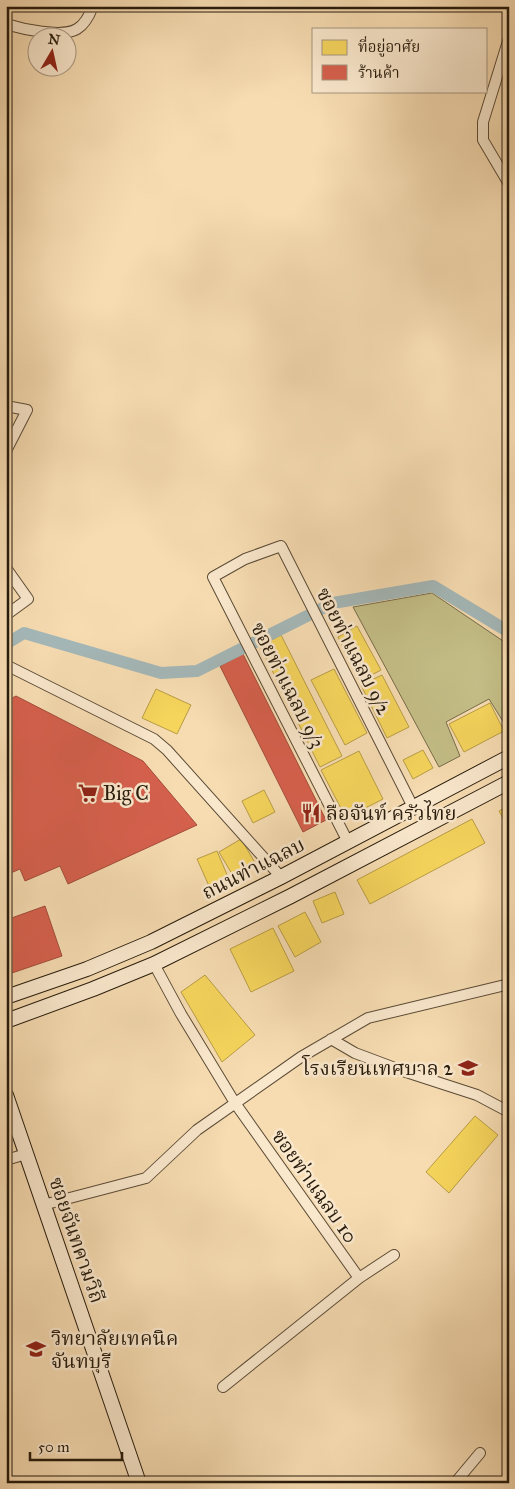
<svg xmlns="http://www.w3.org/2000/svg" width="515" height="1489" font-family="'IM FELL Great Primer','Noto Serif Thai',serif">
	<rect width="100%" height="100%" fill="#f7dcb2"/>
	<filter id="stains"><feTurbulence type="fractalNoise" baseFrequency=".004" numOctaves="4"/><feColorMatrix values="0 0 0 0 .2 0 0 0 0 .09 0 0 0 0 .02 0 0 0 .5 -.17"/></filter>
	<radialGradient id="worn" r=".72"><stop offset=".6" stop-color="#630" stop-opacity="0"/><stop offset="1" stop-color="#630" stop-opacity=".3"/></radialGradient>
	<!-- green -->
	<path fill="#c4be87" stroke="#766c4a" d="M432,593L509,645V731L489,699L446,722L460,756L439,767L353,607Z"/>
	<!-- homes -->
	<path fill="#f6d55c" stroke="#b89d44" d="M357,626L381,670L360,681L338,637Z
		M281,635L342,756L320,767L260,646Z
		M334,669L367,733L345,745L311,680Z
		M382,675L409,727L387,738L361,685Z
		M156,689L191,705L177,734L142,718Z
		M490,703L504,731L464,752L449,724Z
		M423,750L433,768L413,779L403,760Z
		M359,751L383,799L346,818L321,770Z
		M264,790L275,812L253,823L242,801Z
		M509,806V829L499,811Z
		M472,819L485,843L370,904L357,880Z
		M241,839L257,866L235,879L219,852Z
		M217,851L228,877L209,886L197,859Z
		M335,892L344,914L322,923L313,901Z
		M305,912L321,942L295,957L278,926Z
		M273,928L294,971L251,992L230,949Z
		M205,975L255,1035L222,1062L181,992Z
		M475,1116L498,1135L449,1193L426,1172Z"/>
	<!-- shops -->
	<path fill="#d6604d" stroke="#a24b3a" d="M243,654L326,820L303,832L220,666Z
		M16,696L143,761L197,825L68,884L60,866L25,881L20,869L6,875V701Z
		M45,906L62,956L6,975V920Z"/>
	<g fill="none" stroke-linecap="round" stroke-linejoin="round">
		<!-- canal -->
		<path stroke="#a4b8b9" stroke-width="12" d="M6,644L24,633L161,673L197,671L333,603L433,586L509,632"/>
		<defs>
			<path id="street" d="M6,24C22,29 62,38 77,29C84,25 90,14 93,6
				M509,38L483,122V140L509,184
				M6,406L27,410L6,451
				M6,568L28,599L6,615
				M6,665L154,739L167,750L281,877
				M348,842L213,577L245,559L281,546L413,807
				M154,964L181,1014L235,1103L359,1278L223,1387
				M331,1039L355,1053L403,1071L477,1095L509,1112
				M6,1160L26,1154
				M43,1205L146,1178L197,1130L301,1057L368,1018L509,984
				M359,1278L394,1255
				M455,1483L480,1453"/>
			<path id="secondary" d="M6,997L87,969L151,942L281,877L509,757
				M6,1021L93,989L154,964L291,896L509,782
				M6,1095L139,1483"/>
		</defs>
		<!-- street casing -->
		<use href="#street" stroke="#5b4b36" stroke-width="12"/>
		<!-- secondary casing -->
		<use href="#secondary" stroke="#271b0c" stroke-width="16"/>
		<!-- street -->
		<use href="#street" stroke="#fae8cd" stroke-width="10"/>
		<!-- secondary -->
		<use href="#secondary" stroke="#fae8cd" stroke-width="14"/>
	</g>
	<!-- icons -->
	<defs>
		<symbol id="supermarket-bare" viewBox="-9 -9 18 18"><path d="M-6-5.5h2.5l.6 2H6L4.5 2H-2.5L-4.4-4H-6ZM-1.5 3.2a1.3 1.3 0 1 0 .1 0ZM3 3.2a1.3 1.3 0 1 0 .1 0Z" fill="#8f2418" stroke="#fae8cd" stroke-width="2.5" paint-order="stroke"/></symbol>
		<symbol id="restaurant-bare" viewBox="-9 -9 18 18"><path d="M-5-6h1v4h1v-4h1v4h1v-4h1v5L-1.5 .5V6h-2V.5L-5-1ZM5-6V6H3V1.5H1.5Q1.5-4 5-6Z" fill="#8f2418" stroke="#fae8cd" stroke-width="2.5" paint-order="stroke"/></symbol>
		<symbol id="school-bare" viewBox="-9 -9 18 18"><path d="M0-5L7-2L0 1L-7-2ZM-4 1L0 2.5L4 1V4Q0 6-4 4Z" fill="#8f2418" stroke="#fae8cd" stroke-width="2.5" paint-order="stroke"/></symbol>
		<symbol id="university-bare" viewBox="-9 -9 18 18"><path d="M0-5L7-2L0 1L-7-2ZM-4 1L0 2.5L4 1V4Q0 6-4 4Z" fill="#8f2418" stroke="#fae8cd" stroke-width="2.5" paint-order="stroke"/></symbol>
	</defs>
	<g fill-rule="evenodd">
		<use href="#supermarket-bare" x="74" y="779" width="28" height="28"/>
		<use href="#restaurant-bare" x="297" y="799" width="28" height="28"/>
		<use href="#school-bare" x="454" y="1054" width="28" height="28"/>
		<use href="#university-bare" x="22" y="1335" width="28" height="28"/>
	</g>
	<g text-anchor="middle" dominant-baseline="central" stroke-width="5" stroke-linejoin="round" paint-order="stroke">
		<!-- street labels -->
		<g font-size="20" fill="#271b0c" stroke="#fae8cd">
			<text transform="translate(354 651) rotate(63)">ซอยท่าแฉลบ 9/2</text>
			<text transform="translate(288 685) rotate(63)">ซอยท่าแฉลบ 9/3</text>
			<text transform="translate(253 868) rotate(-27)">ถนนท่าแฉลบ</text>
			<text transform="translate(315 1186) rotate(55)">ซอยท่าแฉลบ 10</text>
			<text transform="translate(77 1240) rotate(71)">ซอยจันทคามวิถี</text>
		</g>
		<!-- poi labels -->
		<g font-size="20" fill="#271b0c" stroke="#fae8cd" text-anchor="start">
			<text x="103" y="793">Big C</text>
			<text x="326" y="813">ลือจันท์ ครัวไทย</text>
			<text x="453" y="1068" text-anchor="end">โรงเรียนเทศบาล 2</text>
			<text x="51" y="1338">วิทยาลัยเทคนิค<tspan x="51" dy="23">จันทบุรี</tspan></text>
		</g>
	</g>
	<!-- margin -->
	<rect width="515" height="1489" fill="none" stroke="#f7dcb2" stroke-width="25"/>
	<rect x="8" y="8" width="500" height="1474" fill="none" stroke="#271b0c" stroke-width="2.5"/>
	<rect x="12" y="12" width="490" height="1464" fill="none" stroke="#271b0c"/>
	<!-- legend -->
	<rect x="312" y="28" width="175" height="65" fill="#fae8cd" stroke="#a69680"/>
	<rect x="322" y="40" width="25" height="15" fill="#f6d55c" stroke="#a69680"/>
	<text x="358" y="52" font-size="15" fill="#271b0c">ที่อยู่อาศัย</text>
	<rect x="322" y="65" width="25" height="15" fill="#d6604d" stroke="#a69680"/>
	<text x="358" y="78" font-size="15" fill="#271b0c">ร้านค้า</text>
	<!-- north arrow -->
	<g transform="translate(52 52) rotate(9)"><circle r="24" fill="#fae8cd" stroke="#a69680"/>
	<path d="M0-4L9 19L0 12L-9 19Z" fill="#8f2418"/>
	<text y="-8" font-size="14" font-weight="bold" text-anchor="middle" fill="#271b0c">N</text>
	</g>
	<!-- scale -->
	<path d="M30 1452v8h92v-8" fill="none" stroke="#271b0c" stroke-width="2.5"/>
	<text x="38" y="1452" font-size="15" fill="#271b0c" stroke="#fae8cd" stroke-width="4" paint-order="stroke">50 m</text>
	<rect width="100%" height="100%" filter="url(#stains)"/>
	<rect width="100%" height="100%" fill="url(#worn)"/>
</svg>
